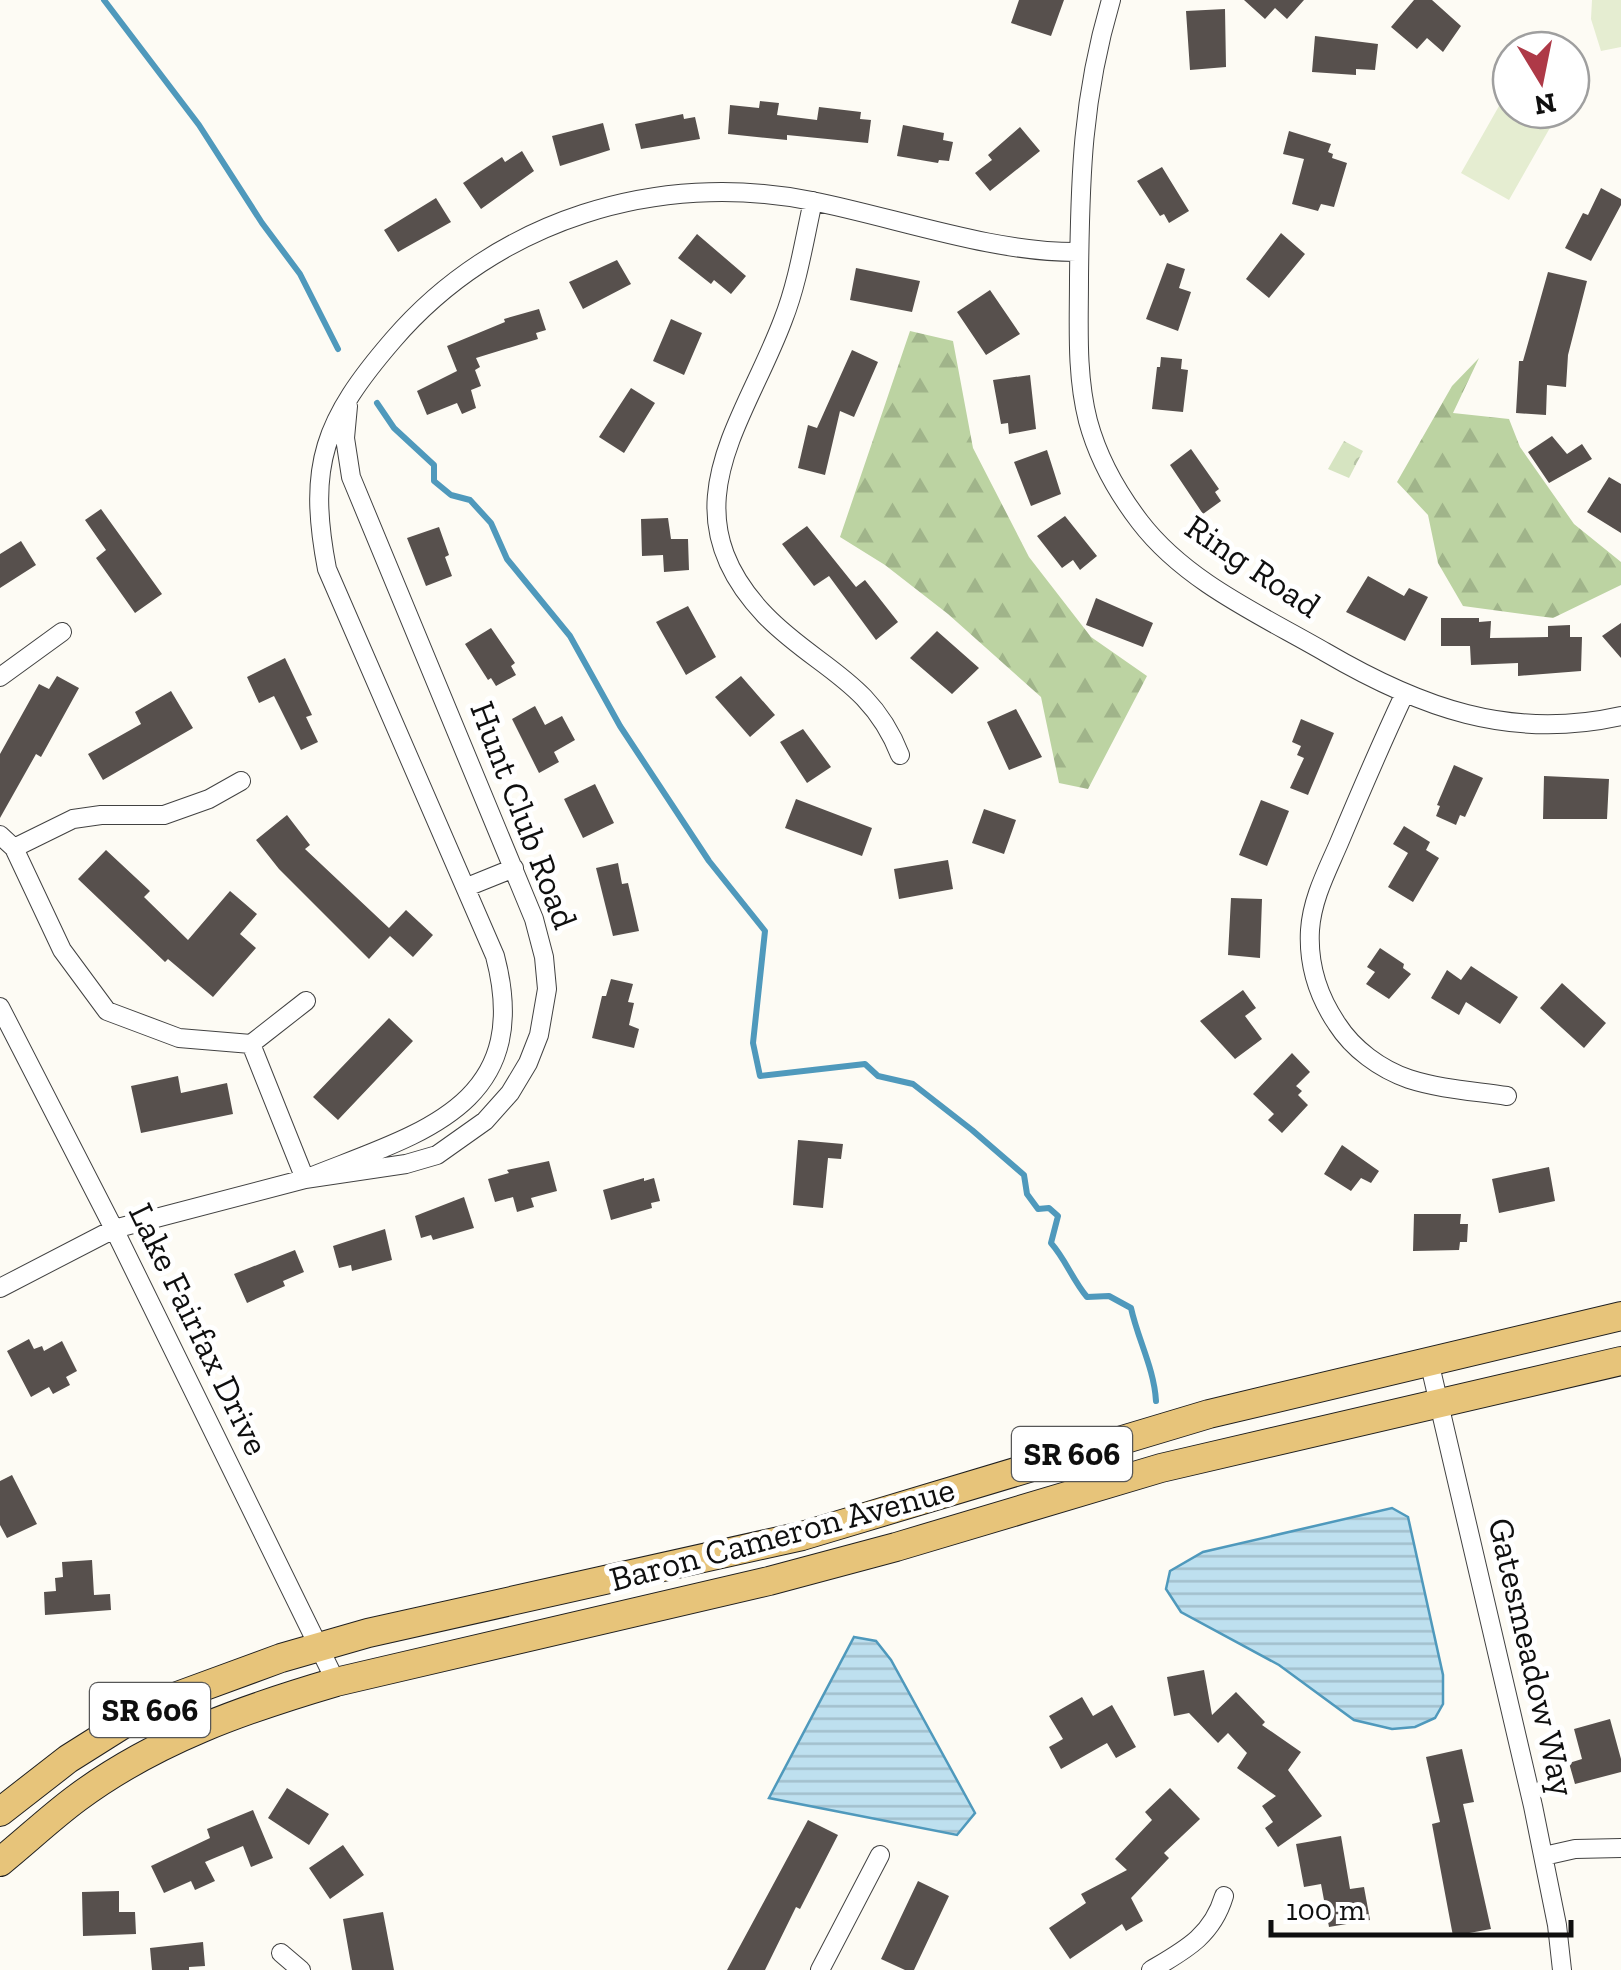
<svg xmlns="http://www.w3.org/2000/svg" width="1621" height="1970" font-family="'Zilla Slab',serif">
	<defs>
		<pattern id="forest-firs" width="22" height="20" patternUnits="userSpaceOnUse" patternTransform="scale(2.5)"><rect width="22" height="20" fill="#bcd3a2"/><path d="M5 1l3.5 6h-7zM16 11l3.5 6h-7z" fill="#a0b48a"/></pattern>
		<pattern id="park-crowns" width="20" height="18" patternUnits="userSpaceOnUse" patternTransform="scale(2.5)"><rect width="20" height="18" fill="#d6e4c1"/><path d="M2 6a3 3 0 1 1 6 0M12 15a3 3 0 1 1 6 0" fill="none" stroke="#b6c2a5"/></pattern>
		<pattern id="water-rules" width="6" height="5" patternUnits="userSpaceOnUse" patternTransform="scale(2.5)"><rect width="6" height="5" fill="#bee0ef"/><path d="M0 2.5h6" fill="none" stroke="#a2bfcc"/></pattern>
	</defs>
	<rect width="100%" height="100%" fill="#fdfbf4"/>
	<!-- forest -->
	<path fill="url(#forest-firs)" d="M910,331L953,341L973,448L1029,557L1091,637L1147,676L1088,789L1059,783L1041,697L948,614L885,565L840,537Z
		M1479,358L1453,413L1509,419L1520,447L1574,524L1621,562V585L1553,618L1463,606L1438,563L1428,515L1397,482L1452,386Z"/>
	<!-- park -->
	<path fill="url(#park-crowns)" d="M1344,441L1363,451L1349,478L1328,469Z"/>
	<!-- pitch -->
	<path fill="#e5edd1" d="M1592,0H1621V47L1601,51L1591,19Z
		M1503,99L1511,104V110H1522L1551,126L1509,200L1461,173Z"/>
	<!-- water -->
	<path fill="url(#water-rules)" stroke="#4f99bc" stroke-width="2.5" d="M1392,1508L1408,1517L1443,1675V1704L1435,1718L1415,1727L1392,1729L1354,1720L1279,1665L1181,1612L1166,1589L1170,1571L1203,1552Z
		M854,1637L876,1641L891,1660L975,1813L957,1835L769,1798Z"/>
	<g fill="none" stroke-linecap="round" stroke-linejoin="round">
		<!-- stream -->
		<path stroke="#4f99bc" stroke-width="6" d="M104,0L199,125L262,223L300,274L338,349
			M377,403L394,428L434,465V481L451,495L470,500L491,523L507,559L570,636L620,726L709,861L765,931L753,1043L760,1076L865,1064L878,1076L913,1084L972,1130L1024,1175L1027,1194L1038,1209L1049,1208L1058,1216L1051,1243C1066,1260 1072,1279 1087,1297L1109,1296L1131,1308C1138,1340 1154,1368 1156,1401"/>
	</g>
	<!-- building -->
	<path fill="#57504d" d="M1019,0H1064L1051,36L1011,23Z
		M1244,0H1304L1287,19L1275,8L1265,19Z
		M1414,0H1432L1461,26L1443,52L1427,38L1417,49L1391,27Z
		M1225,9L1226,67L1190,70L1186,11Z
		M1315,36L1378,44L1375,70L1356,69V75L1312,72Z
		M760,101L779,103L777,115L817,120L819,107L861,112L860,119L871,120L868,143L787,135V140L728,134L730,105L759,108Z
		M683,114L684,119L695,117L700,139L641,149L635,124Z
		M603,123L610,150L560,166L552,136Z
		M903,125L944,133L943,140L953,142L949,161L939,160L938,163L897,156Z
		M1020,127L1040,151L990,191L975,173L992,160L988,155Z
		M1289,131L1331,144L1328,152L1333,154L1332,158L1347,163L1334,207L1321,204L1318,211L1292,204L1304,159L1283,154Z
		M522,151L534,171L481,209L463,183L502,157L505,162Z
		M1162,167L1189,211L1169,223L1164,214L1160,216L1137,181Z
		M1601,188L1621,199V205L1591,261L1565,248L1583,213L1588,215Z
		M436,198L451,222L398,252L384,230Z
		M1281,233L1305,254L1269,298L1246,279Z
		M697,234L746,276L731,294L714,280L711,284L678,258Z
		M617,260L631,284L583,309L569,282Z
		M1167,263L1185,269L1179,288L1191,292L1178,331L1146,319Z
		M856,268L920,281L912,312L850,300Z
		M1548,272L1587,281L1568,355L1566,387L1547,385L1546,415L1516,413L1519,361H1523Z
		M990,290L1020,334L986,355L957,312Z
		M539,309L546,330L536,333L538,339L476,358L480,367L475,370L481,386L471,390L476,408L462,414L457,403L427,415L417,391L457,371L447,346L505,322L504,319Z
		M671,319L702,333L684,375L653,361Z
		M852,350L878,362L854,417L840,411L825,475L798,468L808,425L817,428Z
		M1161,357L1182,359L1181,369L1188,370L1183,412L1152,409L1157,367H1160Z
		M1030,375L1036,429L1009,434L1008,423L1001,424L993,380Z
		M631,388L655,403L624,453L599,437Z
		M1552,436L1567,454L1582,444L1592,459L1549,483L1528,452Z
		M1191,449L1219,489L1215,492L1221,501L1203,514L1170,465Z
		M1047,450L1061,494L1031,506L1014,462Z
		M1609,477L1621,484V533L1587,512Z
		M101,509L162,594L135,613L96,558L106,550L85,520Z
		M1065,516L1097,556L1080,570L1073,560L1062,568L1037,536Z
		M668,518L671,539H688L689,570L664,572L663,555L642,556L641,519Z
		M807,526L856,587L865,580L898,622L876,640L829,576L814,586L782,544Z
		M439,527L449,555L445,557L452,576L426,586L407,538Z
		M21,541L36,565L0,588V554Z
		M1368,576L1404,596L1409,588L1428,597L1405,641L1346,612Z
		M1096,598L1153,623L1143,647L1086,625Z
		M688,606L716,657L686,675L656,622Z
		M1441,618H1479V622L1491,621L1490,638L1548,637V626L1570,625V637H1582L1581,671L1518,676V663L1471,665L1470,646H1441Z
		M1621,623V658L1602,636Z
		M491,628L515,663L511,666L516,675L496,686L491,678L488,680L465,644Z
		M937,631L979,668L952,694L910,658Z
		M285,658L312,715L306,717L318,742L301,750L274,696L259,703L247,677Z
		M57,676L79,688L41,757L36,754L0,818V754L39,684L49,689Z
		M741,676L775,715L750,737L715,697Z
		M171,691L193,728L103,780L88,754L141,724L135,712Z
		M535,706L545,725L562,716L575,740L554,752L559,762L539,773L512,719Z
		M1016,709L1042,757L1009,770L987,722Z
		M1301,719L1334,733L1308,795L1290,788L1304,758L1297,755L1301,746L1292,742Z
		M803,729L831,767L807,783L780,742Z
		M1454,765L1483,778L1465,817L1460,815L1456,825L1436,816L1440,806L1437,805Z
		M1544,776L1609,779L1607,819H1543Z
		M595,784L614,823L583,838L564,799Z
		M796,799L872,828L862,856L785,828Z
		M1261,800L1289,811L1267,866L1239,855Z
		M984,809L1016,820L1004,854L972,843Z
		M287,815L310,845L305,849L389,928L406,910L433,935L413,957L390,936L369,959L279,869L256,840Z
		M1404,826L1430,842L1426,850L1439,858L1413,902L1388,887L1408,853L1393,844Z
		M106,850L150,891L144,897L188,940L230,891L257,914L240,934L256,948L213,997L168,959L165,962L78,879Z
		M948,860L953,889L899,899L894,869Z
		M618,863L622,884L628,883L639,931L613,936L596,868Z
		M1231,898L1262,899L1260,958L1228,955Z
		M1380,948L1404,964L1403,968L1411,974L1389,999L1366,984L1375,972L1367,967Z
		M1471,966L1518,997L1500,1024L1466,1002L1459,1015L1431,998L1447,970L1461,980Z
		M611,979L633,984L628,1002L634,1003L629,1025L639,1029L634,1048L592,1038L602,996H606Z
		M1562,983L1606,1023L1584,1048L1540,1008Z
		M1243,990L1256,1008L1245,1016L1262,1039L1235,1059L1200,1021Z
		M389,1018L413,1041L338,1120L313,1097Z
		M1292,1053L1310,1072L1296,1086L1302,1091L1298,1095L1308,1105L1282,1133L1268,1120L1274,1114L1253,1094Z
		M178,1076L181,1093L227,1083L233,1114L141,1133L131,1086Z
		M798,1140L843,1144L841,1159L828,1158L823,1208L793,1205Z
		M1342,1145L1379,1171L1371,1183L1361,1178L1351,1191L1324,1174Z
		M549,1161L557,1191L531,1198L534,1207L517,1212L513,1197L495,1202L488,1179L509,1173L507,1170Z
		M1549,1167L1555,1201L1499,1213L1492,1179Z
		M644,1178V1181L654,1178L660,1201L651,1203L652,1208L611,1220L603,1190Z
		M464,1197L474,1228L433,1240L431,1235L421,1238L415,1216Z
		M1414,1214H1461L1460,1224H1468L1467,1242H1460L1459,1250L1413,1251Z
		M385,1229L392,1260L352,1271L351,1265L339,1268L333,1246Z
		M295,1250L304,1272L283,1281L285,1286L247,1303L234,1274Z
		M29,1339L34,1349L42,1346L44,1351L62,1341L77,1371L66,1377L70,1385L53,1394L49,1387L31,1397L7,1351Z
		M12,1475L37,1524L7,1538L0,1525V1481Z
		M92,1560L94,1595L110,1594L111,1610L45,1615L44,1592L56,1591L55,1578L63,1577L62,1562Z
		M1204,1670L1212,1715L1236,1692L1265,1722L1262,1725L1301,1752L1288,1770L1322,1816L1278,1847L1265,1828L1273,1822L1262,1806L1276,1796L1237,1768L1247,1753L1228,1733L1218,1743L1189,1713L1174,1716L1167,1677Z
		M1082,1697L1093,1716L1112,1705L1136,1747L1116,1758L1107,1743L1061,1769L1049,1747L1063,1739L1049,1716Z
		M1610,1719L1621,1759V1772L1575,1784L1569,1763L1582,1759L1574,1729Z
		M1462,1749L1474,1802L1463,1804L1491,1929L1453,1936L1432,1824L1440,1822L1426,1757Z
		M287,1788L329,1814L309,1845L268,1818Z
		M1170,1788L1200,1819L1164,1853L1169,1858L1131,1898L1143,1921L1126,1931L1122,1924L1070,1959L1049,1928L1086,1903L1081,1894L1127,1870L1115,1859L1152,1820L1145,1812Z
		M253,1810L273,1858L251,1867L243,1846L205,1862L215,1881L195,1890L191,1881L164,1893L151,1866L210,1838L207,1829Z
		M808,1820L838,1835L800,1909L796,1907L765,1970H727Z
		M1341,1836L1350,1889L1364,1887L1370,1920L1329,1927L1321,1884L1304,1887L1296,1844Z
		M343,1845L364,1875L330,1899L309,1868Z
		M918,1881L949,1896L914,1970H905L881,1959Z
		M119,1891V1912H135L136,1934L83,1936L82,1892Z
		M383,1912L394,1970H352L343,1919Z
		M203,1942L205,1966L189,1967V1970H152L150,1948Z"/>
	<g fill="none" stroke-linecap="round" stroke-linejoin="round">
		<defs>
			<path id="minor" d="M1111,0C1082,98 1080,177 1079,278C1079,326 1076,374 1088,421C1098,458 1117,492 1140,522C1186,582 1261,615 1325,652C1419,707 1510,741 1621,716
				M813,201C804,241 798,282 783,320C744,424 665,510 765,615C815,667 871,680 900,755
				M0,677L62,632
				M1404,695C1381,744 1360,793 1339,843C1327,871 1312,899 1310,930C1308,964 1318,996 1337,1024C1353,1049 1380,1069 1409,1079C1440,1089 1474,1091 1507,1096
				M0,835L14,848L62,950L107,1011L179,1038L251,1044L305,1179
				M14,848L73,819L101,815H164L209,799L241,781
				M467,887L514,868
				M0,1007L114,1229L336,1682
				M251,1044L306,1001
				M305,1179C416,1134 535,1108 495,956L327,569C307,465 324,420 393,340C496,220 658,170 812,201C897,218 993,253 1079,252
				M0,1288L114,1229L305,1179L406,1164L437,1155L485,1121L510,1093L528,1063L539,1035L547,989L544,957L534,919L351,477L345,438L348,406
				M1429,1361L1533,1806L1557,1925L1562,1970
				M1544,1856L1575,1849L1621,1848
				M281,1953L301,1970
				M820,1970L880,1855
				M1151,1970C1185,1950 1212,1936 1224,1896"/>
			<path id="primary" d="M0,1812L68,1759L122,1725L172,1698L281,1658L368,1633L802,1536L1209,1414L1621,1316
				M0,1862C26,1841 50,1818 77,1798C155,1740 244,1709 336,1682L769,1581L896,1547L1161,1468L1621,1361"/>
		</defs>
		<!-- minor casing -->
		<use href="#minor" stroke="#424242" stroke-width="20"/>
		<!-- primary casing -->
		<use href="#primary" stroke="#202020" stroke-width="30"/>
		<!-- minor -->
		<use href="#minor" stroke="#fff" stroke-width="18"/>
		<!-- primary -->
		<use href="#primary" stroke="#e7c47a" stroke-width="28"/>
	</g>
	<g text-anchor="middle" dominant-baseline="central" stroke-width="10" stroke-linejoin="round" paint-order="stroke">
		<!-- shield labels -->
		<g fill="#fff" stroke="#575757" stroke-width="2.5">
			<rect x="1012" y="1427" width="120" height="54" rx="8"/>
			<rect x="90" y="1683" width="120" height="54" rx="8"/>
		</g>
		<g font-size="32" font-weight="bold" fill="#0f0f0f">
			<text x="1072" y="1454">SR 606</text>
			<text x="150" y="1710">SR 606</text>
		</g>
		<!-- street labels -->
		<g font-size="35" fill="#0f0f0f" stroke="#fff">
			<text transform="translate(1253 566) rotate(34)">Ring Road</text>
			<text transform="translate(524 815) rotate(69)">Hunt Club Road</text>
			<text transform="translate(199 1329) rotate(64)">Lake Fairfax Drive</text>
			<text transform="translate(782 1534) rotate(-15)">Baron Cameron Avenue</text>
			<text transform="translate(1532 1657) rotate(77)">Gatesmeadow Way</text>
		</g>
	</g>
	<!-- north arrow -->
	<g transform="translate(1541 80) rotate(170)"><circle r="48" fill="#ffffff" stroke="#9f9f9f" stroke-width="2.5"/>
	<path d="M0-8L18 38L0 25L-18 38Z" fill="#ae3947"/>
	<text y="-15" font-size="28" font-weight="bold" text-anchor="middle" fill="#0f0f0f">N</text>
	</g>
	<!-- scale -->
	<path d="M1271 1920v15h300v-15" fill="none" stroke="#0f0f0f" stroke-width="5"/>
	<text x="1286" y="1920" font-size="30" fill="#0f0f0f" stroke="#ffffff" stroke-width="8" paint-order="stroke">100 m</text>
</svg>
